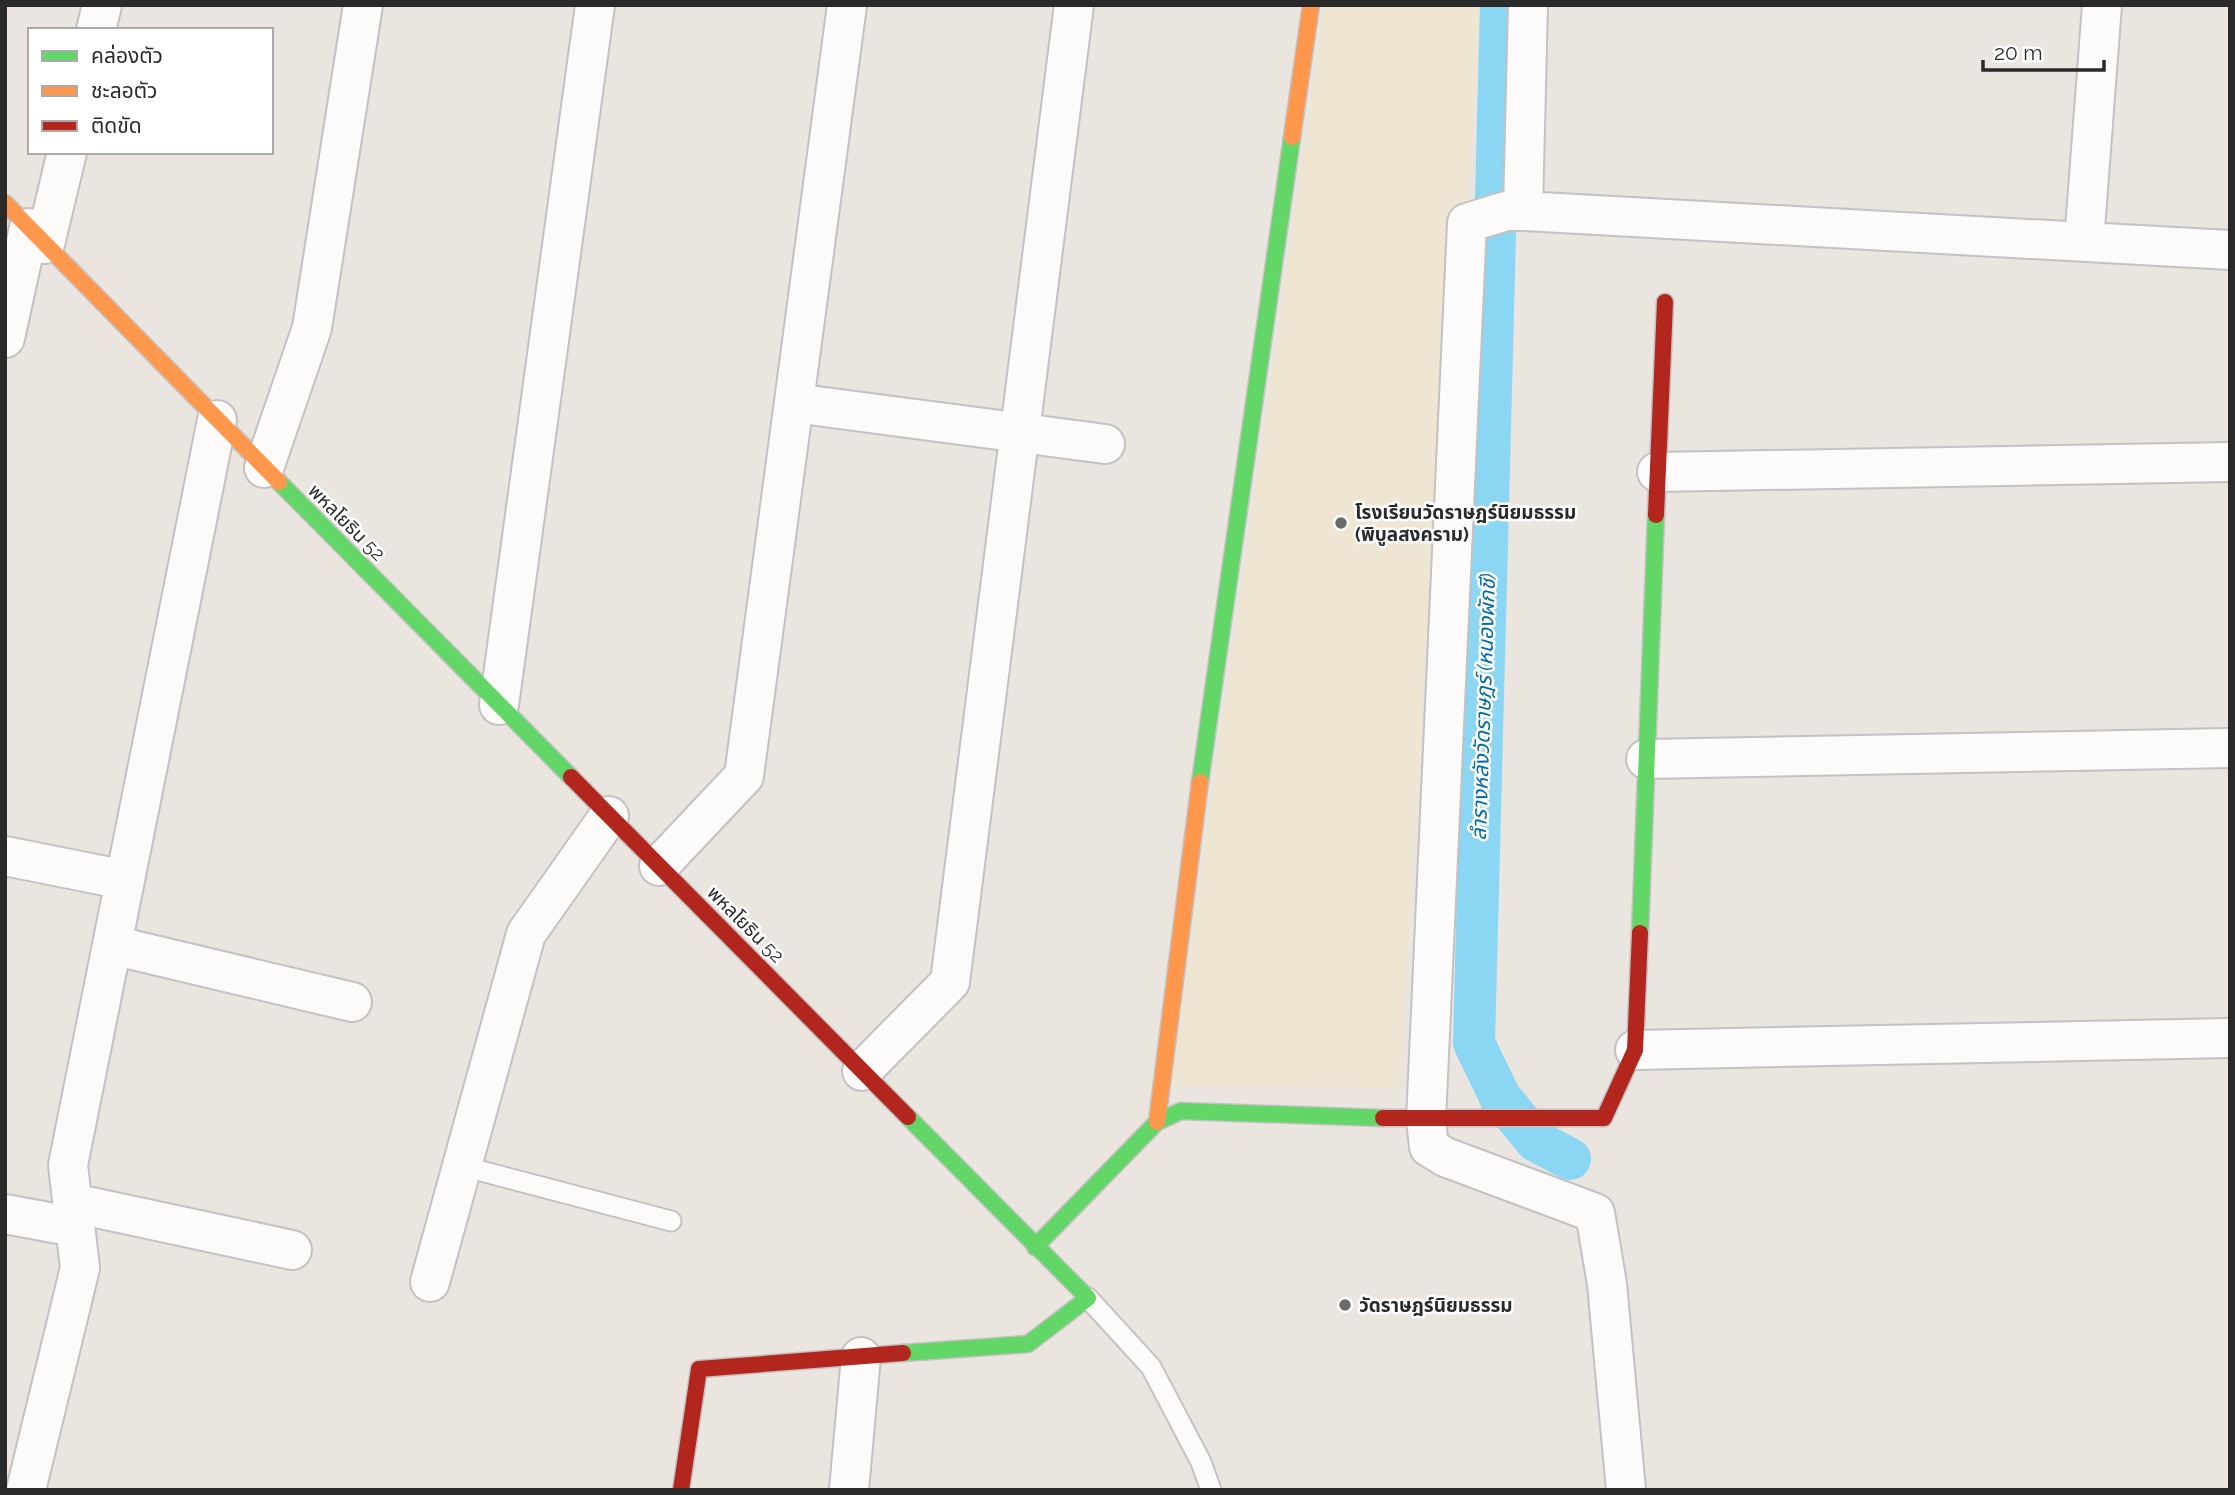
<svg xmlns="http://www.w3.org/2000/svg" width="2235" height="1495" font-family="Raleway,'Noto Sans Thai',sans-serif">
	<rect width="100%" height="100%" fill="#eae5df"/>
	<!-- education -->
	<path fill="#eee5d2" d="M1324,5H1482L1467,204L1447,210L1431,549L1400,1088L1171,1086Z"/>
	<g fill="none" stroke-linecap="round" stroke-linejoin="round">
		<!-- canal -->
		<path stroke="#8bd6f3" stroke-width="42" d="M1501,5L1474,1043L1500,1097L1536,1141L1570,1159"/>
		<defs>
			<path id="lane" d="M462,1166L671,1221
				M1088,1298L1151,1367L1201,1462L1211,1490"/>
			<path id="street" d="M1528,5L1523,211L2230,250
				M96,30L102,5
				M1523,211H1506L1467,223L1426,1120L1429,1147L1445,1157L1595,1213L1607,1284L1626,1490
				M2084,242L2102,5
				M45,244L67,152
				M5,338L29,228
				M794,403L1105,444
				M264,468L312,328L363,5
				M1657,472L2230,462
				M499,705L595,5
				M1646,759L2230,748
				M5,856L125,880
				M659,866L744,776L847,5
				M112,945L352,1002
				M1635,1050L2230,1038
				M862,1071L950,982L1074,5
				M73,1203L292,1250
				M5,1214L75,1227
				M430,1282L526,934L609,816
				M26,1490L80,1268L68,1165L217,420
				M849,1490L861,1357"/>
			<path id="fast" d="M279,482L571,777
				M1200,782L1292,137
				M1640,933L1656,515
				M1035,1247L1157,1122L1181,1111L1383,1118
				M903,1353L1028,1344L1088,1298L908,1117"/>
			<path id="slow" d="M1292,137L1311,5
				M5,203L279,482
				M1157,1122L1200,782"/>
			<path id="jam" d="M1656,515L1665,302
				M571,777L908,1117
				M1383,1118H1604L1635,1050L1640,933
				M681,1490L699,1369L903,1353"/>
		</defs>
		<!-- lane casing -->
		<use href="#lane" stroke="#c3c1c1" stroke-width="23"/>
		<!-- street casing -->
		<use href="#street" stroke="#c3c1c1" stroke-width="42"/>
		<!-- fast casing -->
		<use href="#fast" stroke="#c3c1c1" stroke-width="19"/>
		<!-- slow casing -->
		<use href="#slow" stroke="#c3c1c1" stroke-width="19"/>
		<!-- jam casing -->
		<use href="#jam" stroke="#c3c1c1" stroke-width="19"/>
		<!-- lane -->
		<use href="#lane" stroke="#fcfbfa" stroke-width="19"/>
		<!-- street -->
		<use href="#street" stroke="#fcfbfa" stroke-width="38"/>
		<!-- fast -->
		<use href="#fast" stroke="#63d668" stroke-width="16"/>
		<!-- slow -->
		<use href="#slow" stroke="#ff974d" stroke-width="16"/>
		<!-- jam -->
		<use href="#jam" stroke="#b3261e" stroke-width="16"/>
	</g>
	<!-- markers -->
	<g fill="#6d6b69" stroke="#fff" stroke-width="2.5">
		<circle cx="1341" cy="523" r="7"/>
		<circle cx="1345" cy="1305" r="7"/>
	</g>
	<g text-anchor="middle" dominant-baseline="central" stroke-width="5" stroke-linejoin="round" paint-order="stroke">
		<!-- poi labels -->
		<g font-size="19" font-weight="bold" fill="#2a2a2a" stroke="#fff" text-anchor="start">
			<text x="1355" y="512">โรงเรียนวัดราษฎร์นิยมธรรม<tspan x="1355" dy="22">(พิบูลสงคราม)</tspan></text>
			<text x="1359" y="1305">วัดราษฎร์นิยมธรรม</text>
		</g>
		<!-- street labels -->
		<g font-size="19" fill="#2a2a2a" stroke="#fff">
			<text transform="translate(347 522) rotate(45)">พหลโยธิน 52</text>
			<text transform="translate(746 924) rotate(45)">พหลโยธิน 52</text>
		</g>
		<!-- water labels -->
		<g font-size="21" font-style="italic" fill="#006ba8" stroke="#fff">
			<text transform="translate(1483 707) rotate(-88)">ลำรางหลังวัดราษฎร์ (หนองผักชี)</text>
		</g>
	</g>
	<!-- border -->
	<rect width="2235" height="1495" fill="none" stroke="#2a2a2a" stroke-width="14"/>
	<!-- legend -->
	<rect x="28" y="28" width="245" height="126" fill="#ffffff" stroke="#aaaaaa" stroke-width="2"/>
	<rect x="42" y="51" width="35" height="10" fill="#63d668" stroke="#aaaaaa" stroke-width="2"/>
	<text x="91" y="63" font-size="21" fill="#2a2a2a">คล่องตัว</text>
	<rect x="42" y="86" width="35" height="10" fill="#ff974d" stroke="#aaaaaa" stroke-width="2"/>
	<text x="91" y="98" font-size="21" fill="#2a2a2a">ชะลอตัว</text>
	<rect x="42" y="121" width="35" height="10" fill="#b3261e" stroke="#aaaaaa" stroke-width="2"/>
	<text x="91" y="133" font-size="21" fill="#2a2a2a">ติดขัด</text>
	<!-- scale -->
	<path d="M1983 60v10h121v-10" fill="none" stroke="#2a2a2a" stroke-width="3.5"/>
	<text x="1994" y="60" font-size="21" fill="#2a2a2a" stroke="#ffffff" stroke-width="5" paint-order="stroke">20 m</text>
</svg>
